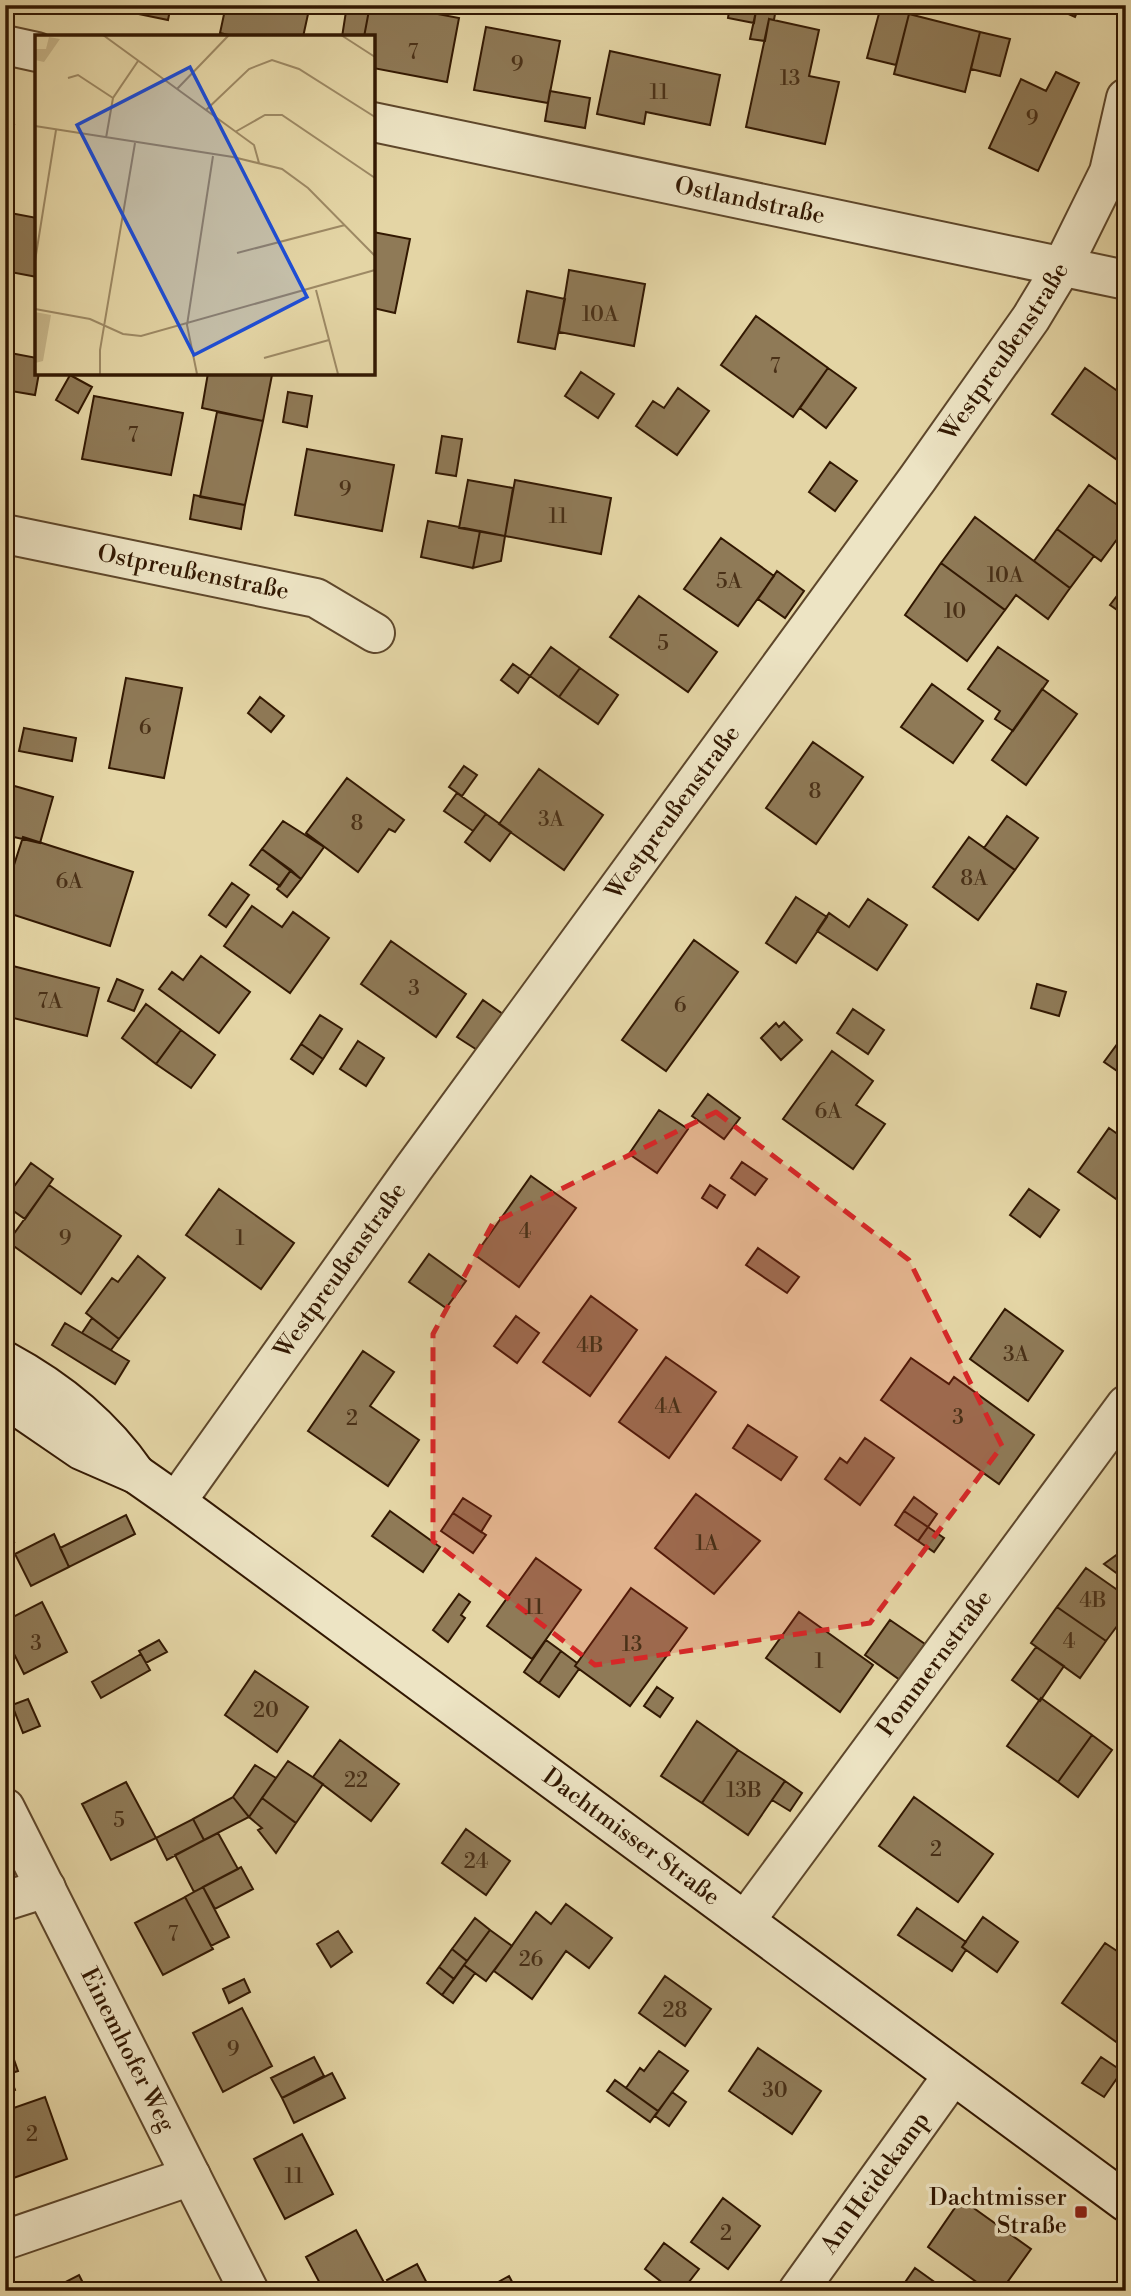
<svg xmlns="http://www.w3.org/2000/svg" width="1131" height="2296" font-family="'Libre Bodoni',serif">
	<rect width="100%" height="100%" fill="#e4d5a5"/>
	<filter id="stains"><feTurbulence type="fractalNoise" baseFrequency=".00286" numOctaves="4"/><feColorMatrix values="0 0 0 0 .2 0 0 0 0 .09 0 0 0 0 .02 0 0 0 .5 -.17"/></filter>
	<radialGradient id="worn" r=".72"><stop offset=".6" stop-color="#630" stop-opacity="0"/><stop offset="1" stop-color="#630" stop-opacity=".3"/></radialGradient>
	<!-- building -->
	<path fill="#8f7a57" stroke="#321802" stroke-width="2" d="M109,5H171L168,20L109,8Z
		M188,5H210L209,11Z
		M226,5H310L303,37H237L220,33Z
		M347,5H370L364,37H342Z
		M370,5H390L459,18L447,82L373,68V37H364Z
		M730,5H757L754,23L728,18Z
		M757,5H777L775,14L756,11Z
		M953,5H988L987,11Z
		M1048,5H1080L1075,17Z
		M881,6L909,14L896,65L867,58Z
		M756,11L775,14L774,20L769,19L765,41L750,39Z
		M909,14L980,32L965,92L894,74Z
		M769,19L819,30L809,76L839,82L825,144L746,127Z
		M486,27L560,41L548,103L474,90Z
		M980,32L1010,39L1000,76L971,69Z
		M610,51L720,75L710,125L646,112L644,124L597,114Z
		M1056,72L1079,83L1038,171L989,148L1021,79L1046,91Z
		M550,91L590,98L585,128L545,121Z
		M5,124L14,125L5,168Z
		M5,212L37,218V277L5,271Z
		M373,232L410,239L395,313L373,308Z
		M569,270L645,284L634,346L559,332Z
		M527,291L565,299L555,349L518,342Z
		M756,316L828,368L793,417L721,365Z
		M5,352L37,358L39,373L35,395L5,390Z
		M828,368L856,388L826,428L800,408Z
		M1085,368L1126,397V460L1123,464L1052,414Z
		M581,372L614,394L598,418L565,396Z
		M208,373L272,375L263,421L202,408Z
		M70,375L92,387L78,413L56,400Z
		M678,388L709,411L677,455L636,426L653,401L664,408Z
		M288,392L312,396L307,427L283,422Z
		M94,396L183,413L171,475L82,459Z
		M217,412L263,421L245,505L200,497Z
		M442,436L462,439L456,476L436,473Z
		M5,447L10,448L6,481H5Z
		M307,449L394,465L382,531L295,515Z
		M830,462L857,481L835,511L809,492Z
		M468,480L513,488L505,536L459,528Z
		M515,480L611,498L601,554L505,536Z
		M1089,485L1126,511V527L1101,561L1057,529Z
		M194,495L245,505L241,529L190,519Z
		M975,517L1070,588L1048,619L1016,595L1005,610L941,563Z
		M428,521L480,531L473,568L421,557Z
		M1057,529L1094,556L1070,588L1034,561Z
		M480,531L505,536L501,561L473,568Z
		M721,538L774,576L738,626L684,589Z
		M941,563L1005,610L967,661L905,615Z
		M777,571L804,591L785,618L758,599Z
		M1126,584V616L1110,605Z
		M639,596L717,652L688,692L610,637Z
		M551,647L580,668L559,697L530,676Z
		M998,647L1048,681L1013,731L995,719L1000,711L968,689Z
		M513,664L530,676L518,693L501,680Z
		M580,668L618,695L598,724L559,697Z
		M126,678L182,688L164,778L109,768Z
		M932,684L983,721L953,763L901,727Z
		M1042,689L1077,714L1026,785L992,760Z
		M260,697L284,716L271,732L248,713Z
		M24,728L76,738L72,761L19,751Z
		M813,742L863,777L816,844L766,808Z
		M464,766L477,775L462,796L449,787Z
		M539,769L603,815L564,870L499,824Z
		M347,778L404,820L395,832L389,829L358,872L306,833Z
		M11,785L53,797L40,843L5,835V803Z
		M457,793L486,814L473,831L444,811Z
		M486,814L511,832L490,861L465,842Z
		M1007,816L1038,838L1015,870L984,848Z
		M283,821L324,847L301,879L262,849Z
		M23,837L133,872L110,946L5,912V893Z
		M969,837L1015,870L978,920L933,887Z
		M262,849L291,870L280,886L250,865Z
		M291,870L301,879L287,897L277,889Z
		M232,883L249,895L226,927L209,915Z
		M796,897L827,917L796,963L766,943Z
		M868,899L907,925L877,970L817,931L829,913L849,927Z
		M252,906L282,927L293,912L329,938L290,993L224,946Z
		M694,940L738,972L666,1071L622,1040Z
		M391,941L466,994L436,1037L361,984Z
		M201,956L250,992L219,1033L159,989L172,972L183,980Z
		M5,964L99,988L87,1036L5,1016Z
		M117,979L143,990L134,1011L108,1001Z
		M1037,984L1066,992L1059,1016L1031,1008Z
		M483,1000L510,1019L485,1055L457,1037Z
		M146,1004L181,1030L156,1064L122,1038Z
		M853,1009L884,1030L868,1054L837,1033Z
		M320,1015L342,1029L323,1059L301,1044Z
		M784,1022L802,1040L781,1060L761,1038L776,1023L779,1027Z
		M181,1030L215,1055L191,1088L156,1064Z
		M1126,1032V1077L1104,1062Z
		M358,1041L384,1058L366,1086L340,1069Z
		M301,1044L323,1059L313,1074L291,1059Z
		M832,1051L873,1081L856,1105L885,1124L853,1169L783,1119Z
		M708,1094L740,1118L724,1139L692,1116Z
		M659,1110L688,1129L657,1173L629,1154Z
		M1109,1128L1126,1140V1206L1078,1172Z
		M742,1162L767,1179L755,1195L731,1178Z
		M31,1163L53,1179L25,1219L5,1205V1199Z
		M531,1176L576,1208L519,1287L475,1255Z
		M49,1185L121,1236L81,1294L8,1242Z
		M710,1185L725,1195L717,1208L702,1198Z
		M219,1189L294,1243L261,1289L186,1235Z
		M1029,1189L1059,1210L1040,1237L1010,1215Z
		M758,1248L799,1277L787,1293L746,1265Z
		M429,1254L466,1281L446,1308L409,1282Z
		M138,1256L165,1278L119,1339L86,1313L112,1278L118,1282Z
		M591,1296L637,1330L590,1396L543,1362Z
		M1005,1309L1063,1351L1028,1401L970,1359Z
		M516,1316L539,1333L517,1363L494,1346Z
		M92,1318L119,1339L111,1350L82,1333Z
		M65,1323L129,1361L115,1384L52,1345Z
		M363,1351L394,1372L370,1406L419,1440L388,1486L308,1431Z
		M666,1357L716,1392L669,1458L619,1422Z
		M911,1358L949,1384L954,1377L1034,1435L999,1484L881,1400Z
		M748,1425L797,1457L781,1480L733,1448Z
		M865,1438L894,1458L860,1505L825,1479L840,1458L847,1463Z
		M696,1494L760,1541L714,1594L655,1548Z
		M914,1497L937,1514L928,1527L904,1511Z
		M463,1498L491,1516L481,1532L453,1513Z
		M390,1511L440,1547L423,1572L372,1536Z
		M904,1511L928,1527L918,1541L895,1525Z
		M453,1513L486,1535L473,1553L441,1531Z
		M126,1515L135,1534L69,1567L60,1548Z
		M5,1526L14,1542L5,1546Z
		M928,1527L944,1538L934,1552L918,1541Z
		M54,1534L69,1567L31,1586L15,1554Z
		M1126,1548V1580L1104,1564Z
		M536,1558L581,1590L532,1659L487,1626Z
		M1086,1568L1126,1596V1614L1106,1641L1057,1607Z
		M631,1588L687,1628L630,1706L575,1666Z
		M459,1594L470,1602L461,1615L465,1618L448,1642L433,1630Z
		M42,1602L67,1652L24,1674L5,1636V1621Z
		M1057,1607L1106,1641L1080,1678L1031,1643Z
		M799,1612L873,1665L840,1712L766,1658Z
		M890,1620L925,1644L900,1680L865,1655Z
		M159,1640L167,1652L146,1663L139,1651Z
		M546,1640L561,1651L539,1683L524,1672Z
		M1036,1647L1064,1666L1040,1701L1012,1680Z
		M561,1651L577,1663L575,1666L579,1669L559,1697L539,1683Z
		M141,1654L150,1670L101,1698L92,1682Z
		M255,1671L308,1707L277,1752L225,1715Z
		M657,1687L673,1698L660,1717L644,1706Z
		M1041,1698L1092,1735L1058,1782L1007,1746Z
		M28,1699L40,1726L23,1733L12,1705Z
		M697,1721L738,1750L702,1803L661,1776Z
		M1092,1735L1112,1750L1078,1797L1058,1782Z
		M340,1740L399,1784L371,1821L313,1777Z
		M738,1750L785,1781L748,1835L702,1803Z
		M288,1761L323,1784L296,1823L262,1798Z
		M255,1765L276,1778L249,1817L233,1797Z
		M785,1781L802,1793L790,1811L772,1800Z
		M126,1782L156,1838L111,1860L82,1804Z
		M233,1797L249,1817L204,1840L193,1819Z
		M914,1797L993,1854L958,1902L879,1846Z
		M262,1798L296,1823L276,1853L258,1830L262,1828L249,1817Z
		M193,1819L204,1840L167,1860L156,1838Z
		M466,1829L510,1861L486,1895L442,1863Z
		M218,1833L238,1869L194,1892L175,1855Z
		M241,1867L253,1889L215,1909L203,1887Z
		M203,1887L229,1937L211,1946L185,1897Z
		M185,1897L213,1949L163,1975L135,1923Z
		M566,1904L612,1938L589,1968L566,1951L532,1999L494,1971L536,1912L551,1924Z
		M917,1908L966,1942L962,1947L966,1950L952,1971L898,1935Z
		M983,1917L1018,1942L997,1972L962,1947Z
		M475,1918L490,1930L467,1961L452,1949Z
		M490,1930L512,1946L486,1981L464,1965Z
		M338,1931L352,1952L331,1967L317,1944Z
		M1105,1943L1126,1957V2049L1062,2003Z
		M452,1949L467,1961L454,1979L439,1967Z
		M464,1965L475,1973L453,2003L442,1995Z
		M439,1967L454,1979L442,1995L427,1983Z
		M665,1976L711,2009L685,2046L639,2013Z
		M244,1979L250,1992L229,2003L223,1989Z
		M242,2008L272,2066L223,2092L193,2033Z
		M5,2034L18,2071L5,2075Z
		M758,2048L821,2091L792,2134L729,2091Z
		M659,2051L688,2071L658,2111L626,2088L640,2068L644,2071Z
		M314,2057L324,2076L282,2098L271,2078Z
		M1101,2057L1122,2071L1104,2097L1082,2083Z
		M332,2073L345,2098L294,2123L282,2098Z
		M9,2074L15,2090L5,2094V2075Z
		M615,2080L658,2111L650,2122L607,2091Z
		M672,2092L686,2102L669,2126L655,2116Z
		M45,2097L67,2159L5,2181V2111Z
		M302,2134L333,2194L285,2219L254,2159Z
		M723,2198L760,2226L728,2269L691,2242Z
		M961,2199L1031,2249L1001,2291H989L928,2247Z
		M356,2230L388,2290L324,2291L306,2257Z
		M664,2243L699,2269L682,2291H673L645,2269Z
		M417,2264L431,2291H393L387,2280Z
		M915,2268L947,2291H899Z
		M79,2275L87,2291H48Z
		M509,2276L517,2291H482Z
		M1080,2284L1089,2291H1075Z"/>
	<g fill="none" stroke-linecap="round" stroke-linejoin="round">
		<defs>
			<g id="street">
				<path d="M5,45L37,52"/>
				<path id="s1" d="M373,122L1126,280"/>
				<path id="s2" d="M5,534L316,598L375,633"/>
				<path id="s3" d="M176,1502L413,1169L918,478L1031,318L1063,265L1109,172L1126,98"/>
				<path id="s4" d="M5,1808L249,2291"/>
				<path d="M5,1901L46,1888"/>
				<path id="s5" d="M745,1921L1126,1405"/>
				<path d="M5,2240L191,2176"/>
				<path id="s6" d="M798,2291L953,2075"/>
			</g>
			<g id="secondary">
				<path d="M5,1361C57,1389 102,1425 136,1474"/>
				<path id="s7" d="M5,1398L81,1450L136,1474L176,1502L1126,2202"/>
			</g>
		</defs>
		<!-- street casing -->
		<use href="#street" stroke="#5e472b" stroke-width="42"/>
		<!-- secondary casing -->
		<use href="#secondary" stroke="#321802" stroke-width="42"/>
		<!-- street -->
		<use href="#street" stroke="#ede4c4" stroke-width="38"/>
		<!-- secondary -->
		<use href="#secondary" stroke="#ede4c4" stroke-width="38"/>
	</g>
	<!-- marked area -->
	<path fill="#d62828" fill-opacity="0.2" stroke="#d62828" stroke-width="5" stroke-dasharray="14 9" stroke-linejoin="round" d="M716,1112L909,1260L1002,1446L870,1623L595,1665L433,1541V1334L493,1223Z"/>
	<!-- markers -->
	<rect fill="#8f2418" stroke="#ede4c4" stroke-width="2.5" x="1074" y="2205" width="14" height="14" rx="3.5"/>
	<g text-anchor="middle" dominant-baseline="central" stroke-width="7" stroke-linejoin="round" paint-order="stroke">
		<!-- number labels -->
		<g font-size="21" fill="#493017">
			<text x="413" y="53">7</text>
			<text x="517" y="65">9</text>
			<text x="790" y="79">13</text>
			<text x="659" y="93">11</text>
			<text x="1032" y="119">9</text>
			<text x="600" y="315">10A</text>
			<text x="775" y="367">7</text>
			<text x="133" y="436">7</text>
			<text x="345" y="490">9</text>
			<text x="558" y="517">11</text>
			<text x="1005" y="576">10A</text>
			<text x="729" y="582">5A</text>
			<text x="955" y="612">10</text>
			<text x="663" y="644">5</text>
			<text x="145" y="728">6</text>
			<text x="815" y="792">8</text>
			<text x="551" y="820">3A</text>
			<text x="357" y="824">8</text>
			<text x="974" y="879">8A</text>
			<text x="69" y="882">6A</text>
			<text x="414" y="989">3</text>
			<text x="50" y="1002">7A</text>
			<text x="680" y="1006">6</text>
			<text x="828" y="1112">6A</text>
			<text x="525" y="1232">4</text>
			<text x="65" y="1239">9</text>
			<text x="240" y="1239">1</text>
			<text x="590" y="1346">4B</text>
			<text x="1016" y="1355">3A</text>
			<text x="668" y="1407">4A</text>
			<text x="958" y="1418">3</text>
			<text x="352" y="1419">2</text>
			<text x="707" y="1544">1A</text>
			<text x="1093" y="1601">4B</text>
			<text x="534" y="1608">11</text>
			<text x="1069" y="1642">4</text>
			<text x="36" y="1644">3</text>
			<text x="632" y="1645">13</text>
			<text x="819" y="1662">1</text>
			<text x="266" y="1711">20</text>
			<text x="356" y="1781">22</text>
			<text x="744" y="1791">13B</text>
			<text x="119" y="1821">5</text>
			<text x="936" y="1850">2</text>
			<text x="476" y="1862">24</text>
			<text x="173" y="1935">7</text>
			<text x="531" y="1960">26</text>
			<text x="675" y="2011">28</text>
			<text x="233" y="2050">9</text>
			<text x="775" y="2091">30</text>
			<text x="32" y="2135">2</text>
			<text x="294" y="2177">11</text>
			<text x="726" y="2234">2</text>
		</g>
		<!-- street labels -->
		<g font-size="24" fill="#321802" stroke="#ede4c4">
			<text stroke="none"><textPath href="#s1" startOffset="385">Ostlandstraße</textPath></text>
			<text stroke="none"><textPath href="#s3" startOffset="1418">Westpreußenstraße</textPath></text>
			<text stroke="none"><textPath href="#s2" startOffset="192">Ostpreußenstraße</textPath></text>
			<text stroke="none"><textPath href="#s3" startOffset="850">Westpreußenstraße</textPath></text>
			<text stroke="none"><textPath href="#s3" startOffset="284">Westpreußenstraße</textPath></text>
			<text stroke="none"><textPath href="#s5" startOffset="320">Pommernstraße</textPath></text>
			<text stroke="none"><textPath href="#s7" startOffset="766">Dachtmisser Straße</textPath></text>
			<text stroke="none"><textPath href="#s4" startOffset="271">Einemhofer Weg</textPath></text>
			<text stroke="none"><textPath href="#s6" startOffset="133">Am Heidekamp</textPath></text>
		</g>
		<!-- poi labels -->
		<g font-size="24" fill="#321802" stroke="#ede4c4" text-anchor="end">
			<text x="1067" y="2198">Dachtmisser<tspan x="1067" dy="28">Straße</tspan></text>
		</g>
	</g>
	<!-- overview -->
	<g transform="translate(35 35)">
		<rect width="340" height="340" fill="#e4d5a5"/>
		<path d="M14,2L25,4L9,27L0,25V14H11ZM0,277L16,280L8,326L0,328Z" fill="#c6b589"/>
		<path fill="none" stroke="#9d8964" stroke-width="2" d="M68,0L219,110L224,128M306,0L340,22M33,43L43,40L78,63M142,54L194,0M171,75L214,34L237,25L264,34L340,82M0,91L198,122L247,134L273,153L340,221M200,97L230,80H247L340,143M71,103L78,63L103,26M202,218L310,190M0,226L21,95M281,255L303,339M0,274L55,284L88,299L106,301L340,235M229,323L294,305M65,339V315L100,108M162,339L152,290L178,121"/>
		<path fill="#1d4ed8" fill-opacity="0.15" stroke="#1d4ed8" stroke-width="3.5" d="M155,32L272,262L159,320L42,90Z"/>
		<rect width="340" height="340" fill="none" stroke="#321802" stroke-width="3.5"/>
	</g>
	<!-- margin -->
	<rect width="1131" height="2296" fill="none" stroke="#e4d5a5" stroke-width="28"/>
	<rect x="7" y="7" width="1117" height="2282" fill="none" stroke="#321802" stroke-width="3.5"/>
	<rect x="14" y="14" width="1103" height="2268" fill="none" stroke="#321802" stroke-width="2"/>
	<rect width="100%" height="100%" filter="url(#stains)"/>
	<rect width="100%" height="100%" fill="url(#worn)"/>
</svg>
